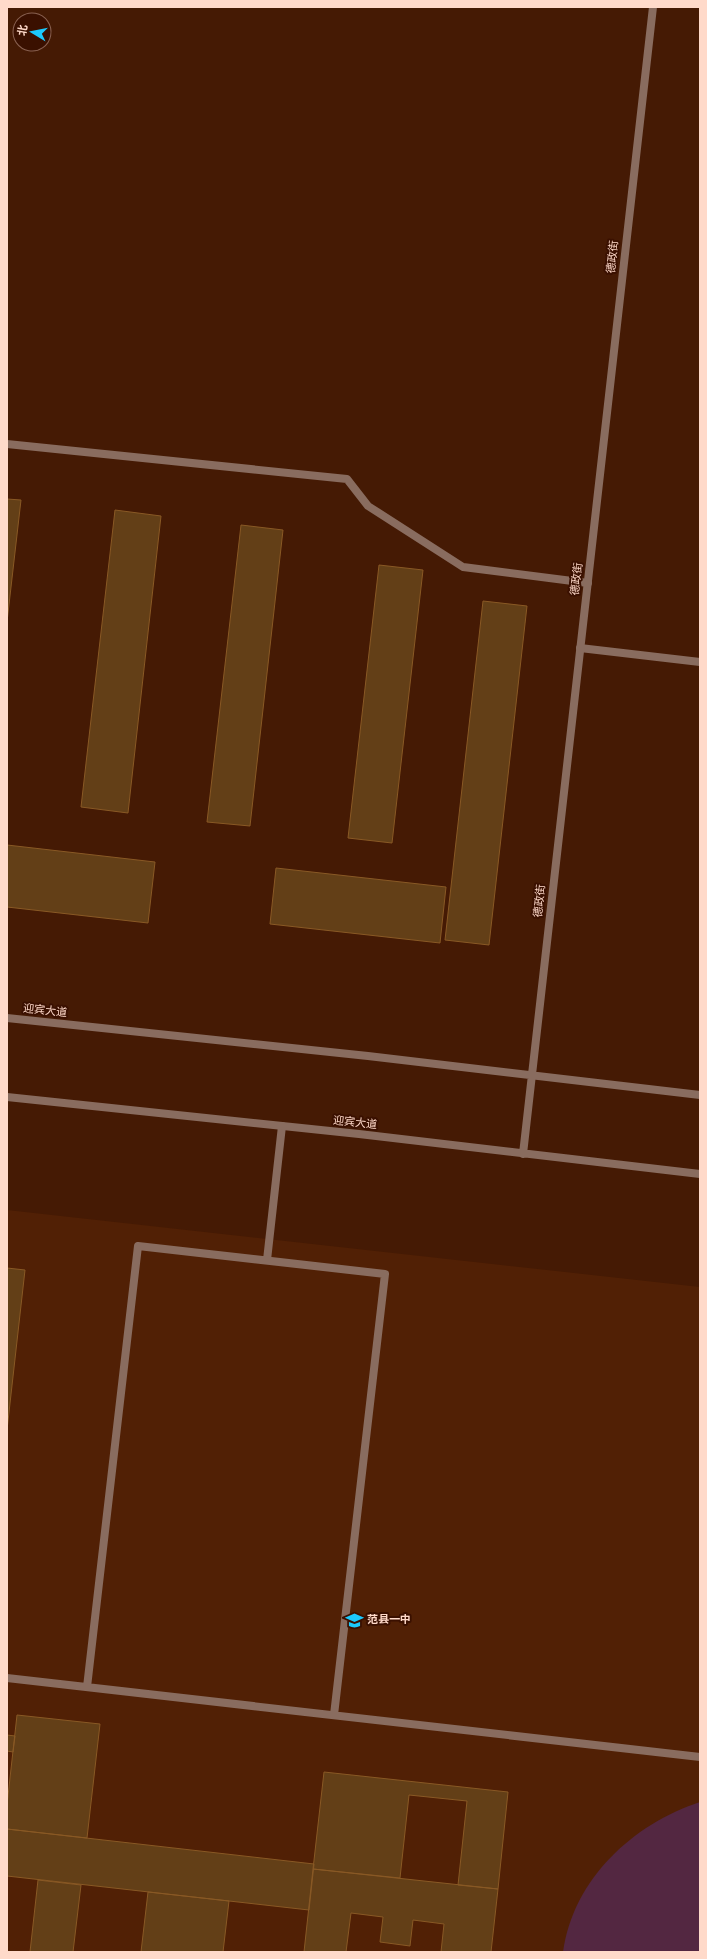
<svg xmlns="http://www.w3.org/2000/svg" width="707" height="1959" font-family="Overpass,'Noto Sans SC',sans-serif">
	<rect width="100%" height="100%" fill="#451a04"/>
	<!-- built -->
	<path fill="#512005" d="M7,1210L700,1287V1952H7Z"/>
	<!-- green -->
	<path fill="#532741" d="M700,1802V1952H563C573,1879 633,1824 700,1802Z"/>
	<!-- building -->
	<path fill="#633f17" stroke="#895925" d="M7,499L21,500L7,622Z
		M115,510L161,516L128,813L81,807Z
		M241,525L283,530L250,826L207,822Z
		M379,565L423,570L392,843L348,838Z
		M483,601L527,606L489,945L445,940Z
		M7,845L155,862L148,923L7,907Z
		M276,868L446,887L440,943L270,924Z
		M7,1268L25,1270L7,1430Z
		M17,1715L100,1724L87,1838L7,1829V1805Z
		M7,1735L15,1736L13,1752L7,1751Z
		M324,1772L508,1792L498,1889L458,1885L467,1801L409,1795L400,1878L313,1869Z
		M7,1829L314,1864L309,1910L7,1876Z
		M313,1869L498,1889L491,1952H441L444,1924L413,1920L410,1946L380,1942L383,1917L351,1913L346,1952H304Z
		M38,1880L81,1885L73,1952H30Z
		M148,1892L229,1901L223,1952H141Z"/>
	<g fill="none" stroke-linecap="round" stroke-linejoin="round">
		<!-- service -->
		<path stroke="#896c5f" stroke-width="8" d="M7,444L347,479L368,506L463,567L588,583
			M580,648L700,662
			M267,1260L282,1126
			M7,1678L700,1757
			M87,1687L138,1246L385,1274L334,1715"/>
		<!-- tertiary -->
		<path stroke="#896c5f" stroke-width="8" d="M7,1018L368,1056L700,1095
			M7,1097L359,1134L700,1174
			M523,1154L653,7"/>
	</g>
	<!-- icons -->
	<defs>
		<symbol id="school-bare" viewBox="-9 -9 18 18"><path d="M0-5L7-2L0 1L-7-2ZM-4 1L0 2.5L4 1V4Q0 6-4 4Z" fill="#1cc9fc" stroke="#3a1000" stroke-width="2.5" paint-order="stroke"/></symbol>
	</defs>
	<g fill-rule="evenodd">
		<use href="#school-bare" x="342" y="1608" width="25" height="25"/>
	</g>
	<g text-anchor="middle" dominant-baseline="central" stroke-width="4" stroke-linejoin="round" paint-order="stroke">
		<!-- street labels -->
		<g font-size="11" fill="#ffdaca" stroke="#3a1000">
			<text transform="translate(613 257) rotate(-84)">德政街</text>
			<text transform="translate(577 579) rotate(-83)">德政街</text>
			<text transform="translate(540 901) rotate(-84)">德政街</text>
			<text transform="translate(45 1011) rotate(6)">迎宾大道</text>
			<text transform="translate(355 1123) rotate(6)">迎宾大道</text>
		</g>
		<!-- poi labels -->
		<g font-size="11" font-weight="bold" fill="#ffdaca" stroke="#3a1000" text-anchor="start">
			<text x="367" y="1620">范县一中</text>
		</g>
	</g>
	<!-- border -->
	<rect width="707" height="1959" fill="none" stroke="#ffdaca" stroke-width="16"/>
	<!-- north arrow -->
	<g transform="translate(32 32) rotate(280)"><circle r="19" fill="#3a1000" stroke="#896151"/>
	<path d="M0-3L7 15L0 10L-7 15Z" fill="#1cc9fc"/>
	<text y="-6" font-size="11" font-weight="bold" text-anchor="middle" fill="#ffdaca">北</text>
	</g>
</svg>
